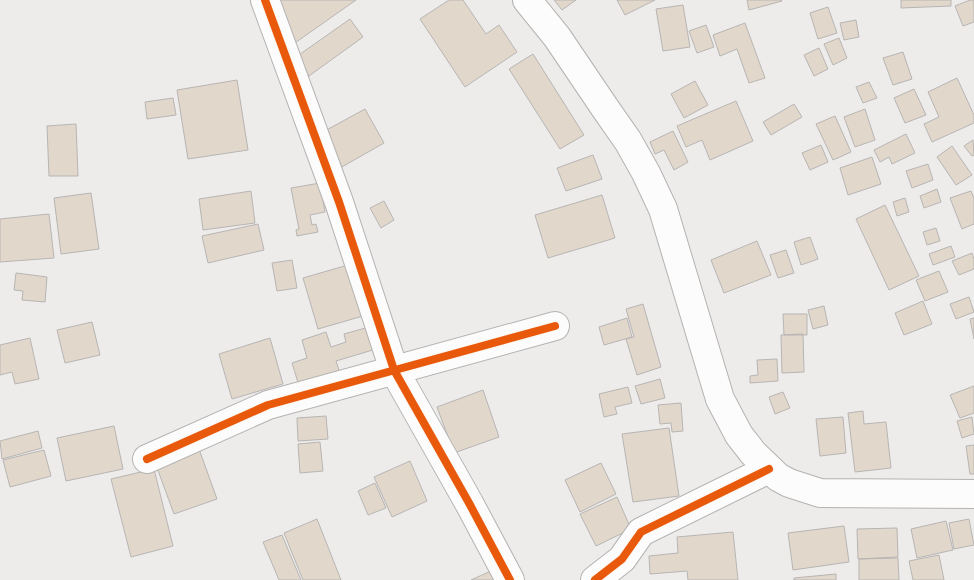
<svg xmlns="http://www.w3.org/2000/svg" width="974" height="580" font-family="Signika,sans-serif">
	<rect width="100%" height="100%" fill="#eeecea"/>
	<!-- building -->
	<path fill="#e2d7cb" stroke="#b7b5b4" d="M273,0H356L292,45Z
		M449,0H463L486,34L499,25L517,52L465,87L420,19Z
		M554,0H576L562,10Z
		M617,0H655L625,15Z
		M747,0H781L782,1L749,10Z
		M901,0H951V6L901,8Z
		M970,0H974V22L963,26L955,6Z
		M683,5L690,47L663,51L656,9Z
		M828,7L837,33L818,39L810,13Z
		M350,19L363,37L309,76L296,57Z
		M856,20L859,37L844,40L840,23Z
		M745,23L765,78L749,83L737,49L720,56L713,35Z
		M706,25L714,47L697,53L689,31Z
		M839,38L847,58L833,65L824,44Z
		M819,48L828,69L814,76L804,55Z
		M903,52L912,79L893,85L883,58Z
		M533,54L584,135L560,149L509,69Z
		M957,78L974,115V123L932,142L924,124L939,117L928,92Z
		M237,80L248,150L188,159L177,90Z
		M695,81L708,105L684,118L671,94Z
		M869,82L877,98L863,103L856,87Z
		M914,89L926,115L905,123L894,98Z
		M173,98L176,115L147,119L145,102Z
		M736,101L753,141L710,160L702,140L686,147L677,126Z
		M794,104L802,117L771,135L763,122Z
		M365,109L384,143L340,168L321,133Z
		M865,109L875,140L855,147L844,117Z
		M835,116L851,152L833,160L816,124Z
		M76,124L78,176H49L47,126Z
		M673,131L688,162L674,170L664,150L655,154L650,142Z
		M906,134L915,153L892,164L889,157L880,162L874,150Z
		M973,140L974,155L972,156L964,146Z
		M821,145L828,162L810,170L802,153Z
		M952,146L972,175L956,185L937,157Z
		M593,155L602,179L566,191L557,168Z
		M872,157L881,184L848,195L840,168Z
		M928,164L933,180L912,188L906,171Z
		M320,183L325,212L310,215L312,225L316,224L318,232L297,236L296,230L299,229L291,188Z
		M937,189L941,202L924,208L920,196Z
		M251,191L255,223L203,230L199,199Z
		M971,191L974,198V224L962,229L950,198Z
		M91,193L99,249L61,254L54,198Z
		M602,195L615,238L548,258L535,215Z
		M905,198L909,212L897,216L893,202Z
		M384,201L394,220L381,228L370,208Z
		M885,205L919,276L889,290L856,219Z
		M49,214L54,258L0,262V219Z
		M258,224L264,250L208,263L202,236Z
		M936,228L940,241L927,245L923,232Z
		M810,237L818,259L801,265L794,242Z
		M757,241L771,275L724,293L711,260Z
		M951,246L955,257L933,265L929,254Z
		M786,250L794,273L778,278L770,255Z
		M972,253L974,259V269L959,275L952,261Z
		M292,260L297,288L277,291L272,263Z
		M348,265L363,316L318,329L303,278Z
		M939,271L948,292L925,301L916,280Z
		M16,273L47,277L45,302L22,300L23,291L14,290Z
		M969,297L974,312L956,319L950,304Z
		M923,301L932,324L904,335L895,313Z
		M643,304L661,367L637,375L626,339L634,337L626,309Z
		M824,306L828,325L813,329L808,310Z
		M783,314H807V335H784Z
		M627,318L632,337L604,345L599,327Z
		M974,318V339L970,319Z
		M92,322L100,355L65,363L57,330Z
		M369,327L376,349L336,361L341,376L300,389L292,363L307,358L302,340L326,332L331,347L346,342L344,334Z
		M803,334L804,372L782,373L781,335Z
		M30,338L39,379L15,384L12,372L0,375V345Z
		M270,338L283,384L232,399L219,354Z
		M777,359L778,381L750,383V376L758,375L757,360Z
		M660,379L665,398L641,404L635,386Z
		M974,386V413L960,418L950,395Z
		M628,387L632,403L615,407L617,414L604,417L599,394Z
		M483,390L499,437L454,453L437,407Z
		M783,392L790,408L775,414L769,397Z
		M681,403L683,431L672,432L671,423L660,424L658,405Z
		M863,411L864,424L886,422L891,468L855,472L848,413Z
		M326,416L328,439L298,441L297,418Z
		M843,417L846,453L820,456L816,419Z
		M972,417L974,434L962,438L957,421Z
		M114,426L123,469L66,481L57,438Z
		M669,428L679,496L633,502L622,434Z
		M38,431L42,448L2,459L0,441Z
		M320,442L323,471L300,473L298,444Z
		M974,445V474H970L966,446Z
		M199,449L217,499L174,514L156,465Z
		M44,450L51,476L10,487L3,460Z
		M410,461L427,501L392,517L374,477Z
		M601,463L616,494L580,512L565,480Z
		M154,469L173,546L131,557L111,479Z
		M375,483L386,508L368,515L358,491Z
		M617,497L631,529L596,546L580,514Z
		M317,519L341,580H303L284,533Z
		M969,519L974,545L954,549L949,523Z
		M946,521L953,550L917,558L911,529Z
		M844,526L849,562L793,570L788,533Z
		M897,528L898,557L858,559L857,529Z
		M733,532L738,580H688L687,571L650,574L649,556L678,553L677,537Z
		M282,535L301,580H279L263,542Z
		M939,555L944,580H913L909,561Z
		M898,558L899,580H859V559Z
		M491,571L496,580H471Z
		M836,574V580H794V578Z"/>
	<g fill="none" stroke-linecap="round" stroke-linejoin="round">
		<defs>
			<path id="street" d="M265,0L339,202L394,370L469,503L510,580
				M147,459L268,405L555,326
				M595,580L622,559L641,532L769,469"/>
			<path id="secondary" d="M527,0L557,37L605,108L628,141L646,173L663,209L720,399L739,435L753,453L778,477L789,483L820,493L974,494"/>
		</defs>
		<!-- street casing -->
		<use href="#street" stroke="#b5b3b2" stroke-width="30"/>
		<!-- secondary casing -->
		<use href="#secondary" stroke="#b5b3b2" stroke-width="30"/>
		<!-- street -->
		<use href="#street" stroke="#fcfcfc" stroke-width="28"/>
		<!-- secondary -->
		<use href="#secondary" stroke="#fcfcfc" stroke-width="28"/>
		<defs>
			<path id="cycleway" d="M265,0L339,202L394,370L469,503L510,580
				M147,459L268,405L555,326
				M595,580L622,559L641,532L769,469"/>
		</defs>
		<!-- cycleway casing -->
		<use href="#cycleway" stroke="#fdf9f5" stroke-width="11"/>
		<!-- cycleway -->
		<use href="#cycleway" stroke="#e8590c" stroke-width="8"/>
	</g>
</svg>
